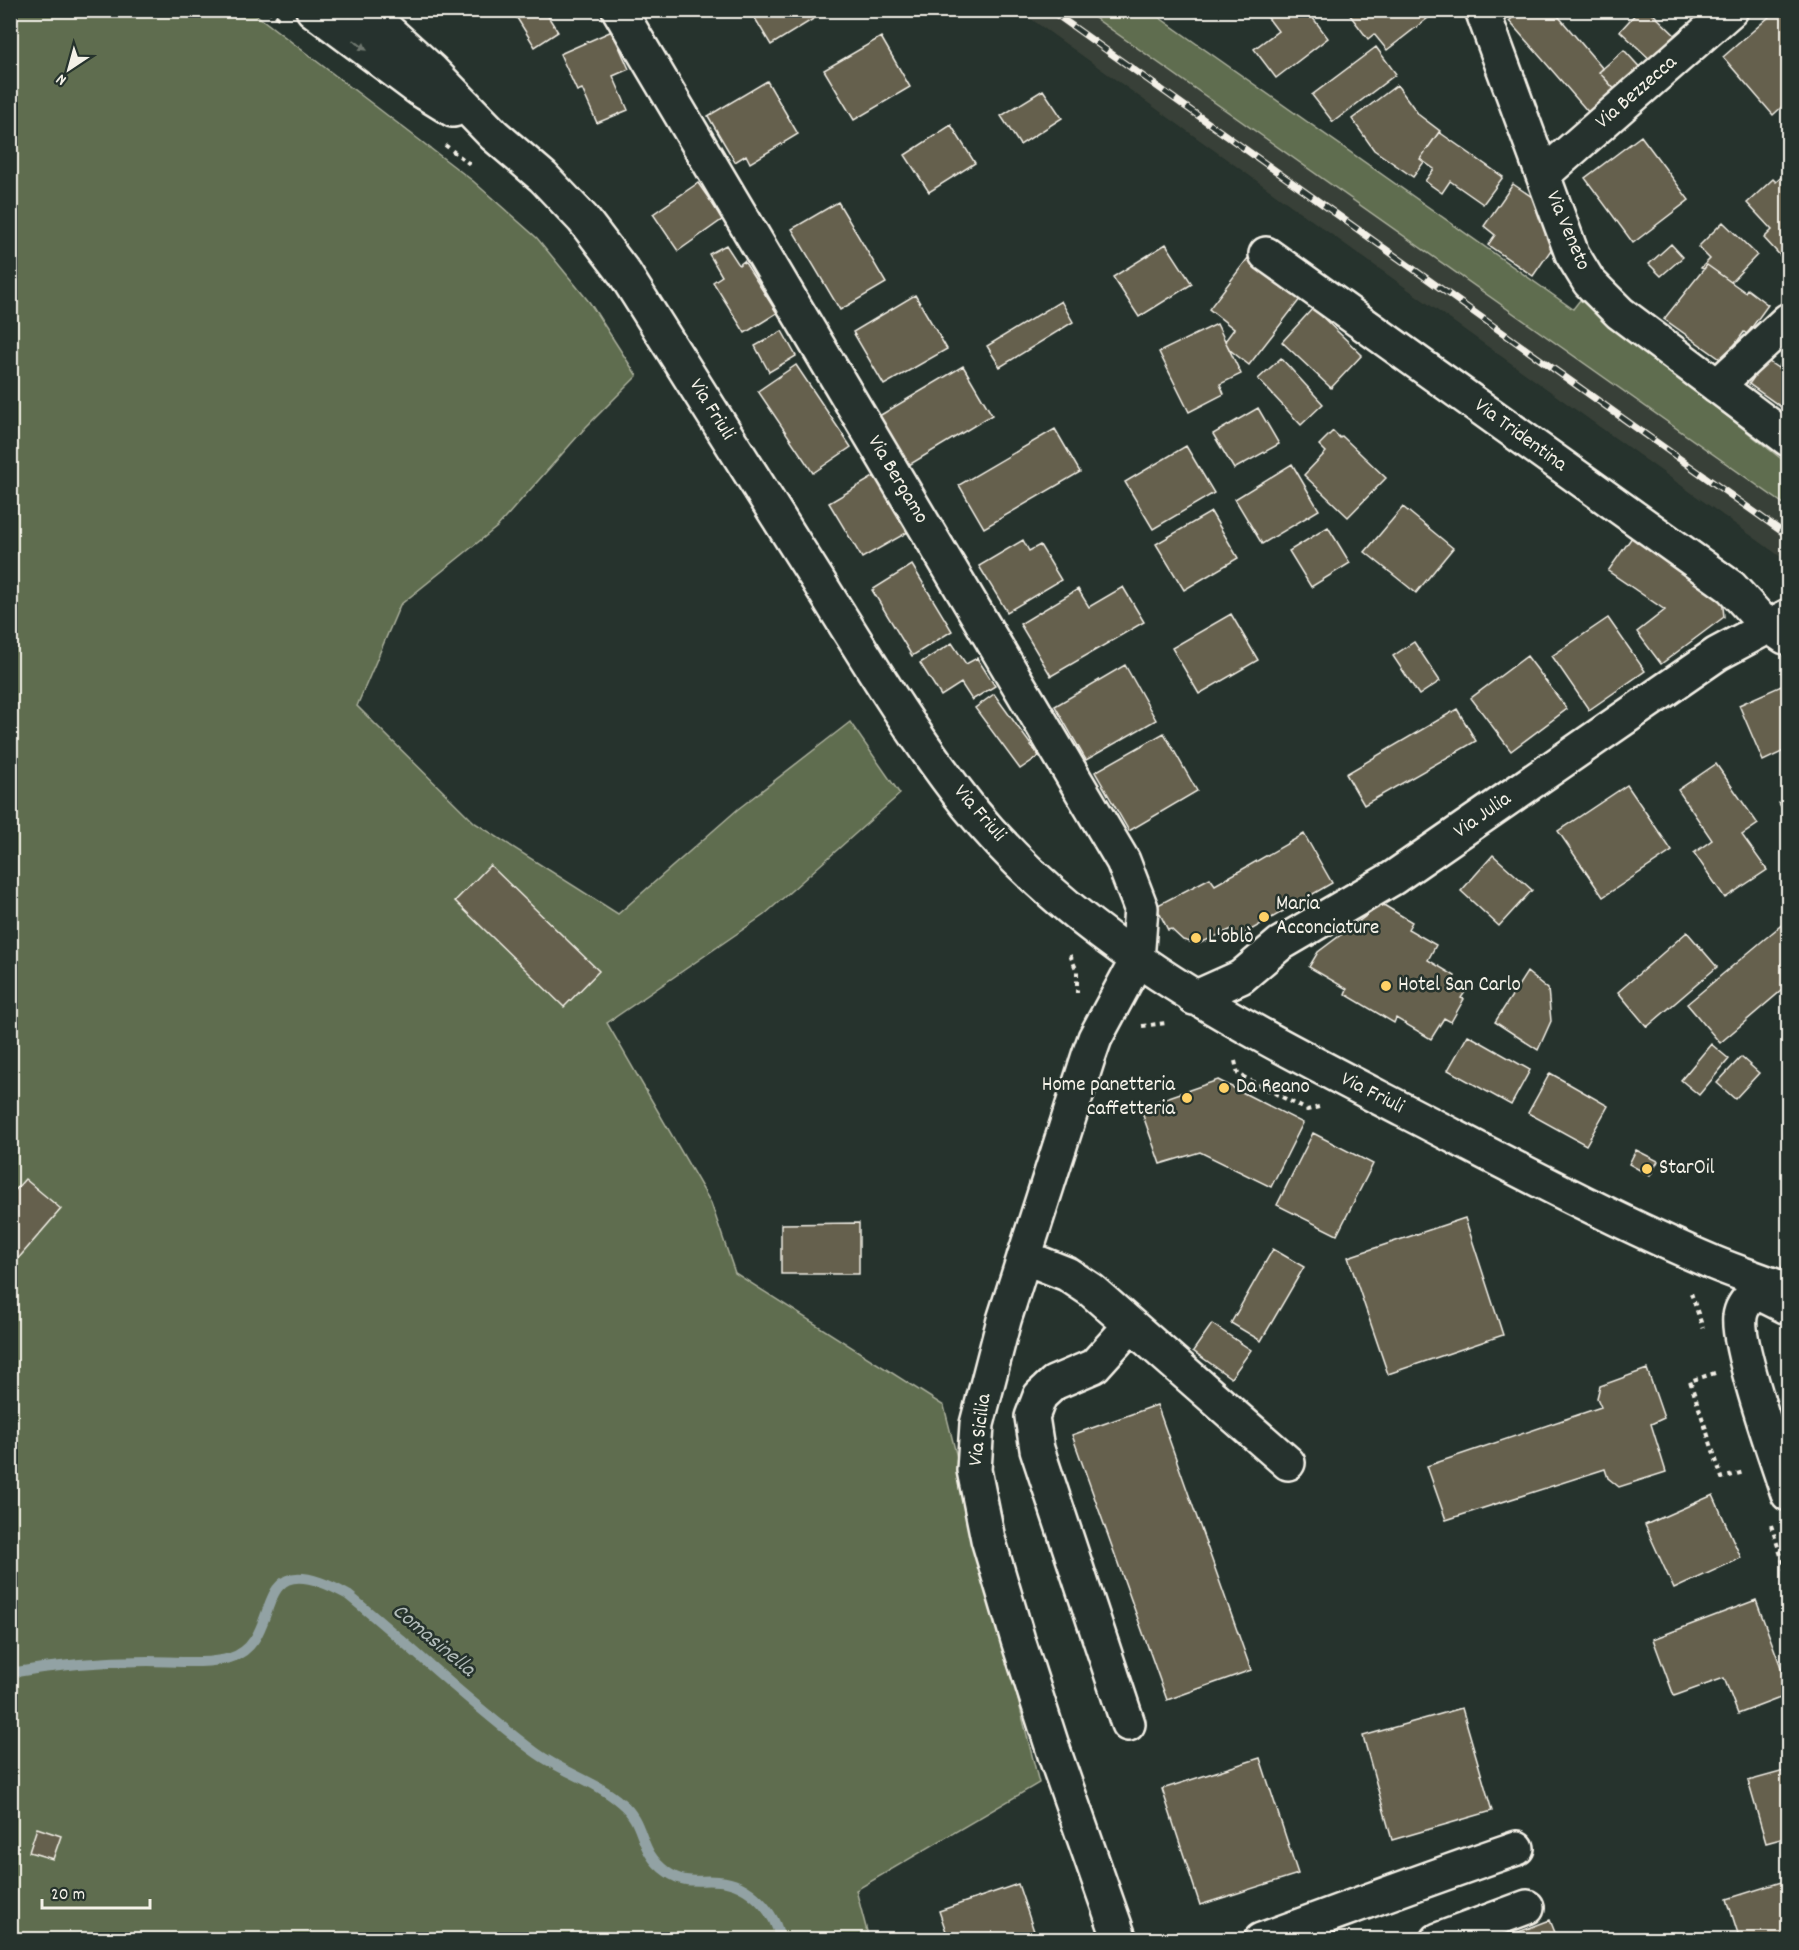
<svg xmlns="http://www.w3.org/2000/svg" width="1799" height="1950" font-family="Dekko,sans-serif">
	<rect width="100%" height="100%" fill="#26332d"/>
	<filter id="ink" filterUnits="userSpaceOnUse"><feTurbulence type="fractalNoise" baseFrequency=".0167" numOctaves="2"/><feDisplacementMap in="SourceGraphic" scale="12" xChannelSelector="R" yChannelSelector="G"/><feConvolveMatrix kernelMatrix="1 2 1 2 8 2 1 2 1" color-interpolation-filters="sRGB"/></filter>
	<g filter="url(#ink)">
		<!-- built -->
		<path fill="#394037" d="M1020,11H1085L1788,507V562Z"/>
		<!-- green -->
		<path fill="#5f6d4f" stroke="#aaaf9c" stroke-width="1.5" d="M20,10L251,11L473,181L537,238L590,303L637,376L586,427L497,527L400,605L357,706L475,823L618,914L738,809L850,722L900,794L764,915L607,1023L711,1203L735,1273L944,1406L1039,1783L856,1890L869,1939L11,1940V18Z
			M1085,11H1150L1573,309L1580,300L1788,464V507Z"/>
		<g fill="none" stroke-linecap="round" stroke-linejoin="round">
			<!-- stream -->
			<path stroke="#92a2a4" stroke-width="10" d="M10,1673C56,1665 102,1661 148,1661C173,1661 205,1665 230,1658C288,1641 244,1537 348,1595C411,1646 470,1704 535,1752C562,1772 596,1781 621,1803C647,1824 637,1851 667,1872C685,1885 700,1879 719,1881C749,1883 776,1912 780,1940"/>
		</g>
		<!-- building -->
		<path fill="#65604e" stroke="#f4f1e8" stroke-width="1.5" d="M512,10H544L558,32L535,47Z
			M750,10H828L771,45Z
			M1262,10H1307L1328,38L1276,78L1254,49L1278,31Z
			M1346,10H1430L1433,14L1387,50L1374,34L1368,39Z
			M1521,10H1553L1603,69L1599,72L1617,92L1590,114L1509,21Z
			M1639,10H1649L1680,40L1654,63L1620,31Z
			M1777,10H1788V101L1773,115L1723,57Z
			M612,31L629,69L613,76L628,110L597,123L582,89L577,91L560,54Z
			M881,37L910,87L854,120L824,70Z
			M1376,47L1396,74L1333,122L1312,95Z
			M1624,50L1644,72L1617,92L1599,72Z
			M767,81L798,134L750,163L746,155L735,162L708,116Z
			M1397,85L1419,115L1440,131L1420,159L1424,162L1413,177L1374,150L1352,119Z
			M1043,90L1062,118L1020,145L1001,116Z
			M951,125L975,163L929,192L905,155Z
			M1439,132L1503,177L1483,204L1450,181L1442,193L1425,181L1434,169L1420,159Z
			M1641,136L1689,200L1633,243L1585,178Z
			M1788,171V264L1764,238L1772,230L1747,203L1773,179L1776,182Z
			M698,183L723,219L678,251L653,214Z
			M1513,184L1535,199L1553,247L1533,276L1488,245L1495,235L1484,226Z
			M838,202L886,283L840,310L792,229Z
			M1723,222L1757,255L1731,282L1707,265L1704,269L1701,268L1710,259L1698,247Z
			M1166,244L1192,284L1139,317L1113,277Z
			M1671,244L1683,257L1661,276L1649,264Z
			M726,245L739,265L744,261L777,313L745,333L713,282L722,276L709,254Z
			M1248,258L1301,298L1249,365L1230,350L1225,341L1234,329L1209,309Z
			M1707,265L1745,292L1747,289L1768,305L1747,334L1744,332L1723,361L1664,319Z
			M915,295L947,349L884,385L853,332Z
			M1061,301L1073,322L1000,367L987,346Z
			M1313,308L1362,355L1331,388L1282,342Z
			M1217,324L1241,374L1220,384L1224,394L1189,412L1159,352Z
			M782,331L796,356L769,372L755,346Z
			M1788,353V412L1749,384L1766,360L1778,368Z
			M1281,358L1323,404L1301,425L1258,379Z
			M796,365L851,447L813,473L758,391Z
			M963,366L992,415L909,465L879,416Z
			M1258,408L1279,444L1234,469L1213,434Z
			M1055,429L1080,472L984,528L959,485Z
			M1333,431L1340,438L1342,436L1386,478L1348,517L1304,475L1326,452L1319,445Z
			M1186,446L1214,493L1153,529L1125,482Z
			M1292,464L1319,510L1262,544L1235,499Z
			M875,476L908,532L862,558L829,503Z
			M1403,507L1453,548L1416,593L1365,552Z
			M1211,512L1238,558L1184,590L1156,544Z
			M1328,527L1350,563L1311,587L1289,551Z
			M1637,530L1721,588L1724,617L1661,664L1637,632L1665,610L1608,571Z
			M1023,540L1029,551L1040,545L1061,580L1007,612L979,566Z
			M912,565L952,631L912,656L872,590Z
			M1123,587L1144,622L1051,676L1020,624L1078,589L1089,607Z
			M1231,614L1258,660L1199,694L1172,648Z
			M1608,618L1645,671L1589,710L1552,656Z
			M1414,642L1440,681L1419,695L1393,656Z
			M952,643L966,664L977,658L995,686L972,700L961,683L941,696L920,663Z
			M1527,656L1567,709L1511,751L1471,698Z
			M1125,665L1156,720L1086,760L1055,706Z
			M1788,683V749L1763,761L1739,705Z
			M994,694L1039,756L1020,769L975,708Z
			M1457,709L1476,741L1364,805L1346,774Z
			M1164,733L1197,791L1129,831L1095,772Z
			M1716,764L1758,824L1742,835L1767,870L1725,898L1694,853L1712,840L1678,790Z
			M1627,785L1672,851L1603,897L1558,831Z
			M1788,798V819L1779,803Z
			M1304,834L1332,883L1237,938L1232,929L1198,944L1183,940L1171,929L1168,930L1156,906L1210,878L1215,885Z
			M1493,855L1532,890L1499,926L1461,891Z
			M490,865L599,971L564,1007L455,901Z
			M1382,904L1412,922L1408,929L1436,945L1428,960L1455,976L1453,980L1467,989L1461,998L1464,999L1451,1022L1444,1018L1431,1039L1396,1018L1394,1023L1345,994L1347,989L1309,967L1318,952Z
			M1785,922L1788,926V985L1720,1043L1687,1004Z
			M1687,932L1717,967L1647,1027L1618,992Z
			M1527,972L1548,989L1551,1021L1538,1050L1495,1022Z
			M1468,1035L1530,1070L1511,1105L1448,1070Z
			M1711,1044L1729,1059L1699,1095L1681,1080Z
			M1741,1057L1759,1073L1735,1099L1717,1083Z
			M1550,1073L1608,1106L1586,1145L1528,1113Z
			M1218,1080L1303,1123L1271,1187L1200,1152L1160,1164L1140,1107Z
			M1313,1133L1373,1164L1337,1235L1277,1205Z
			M1636,1150L1658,1161L1650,1176L1629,1164Z
			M25,1179L61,1209L10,1268V1196Z
			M1465,1218L1503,1335L1388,1374L1348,1257Z
			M859,1223V1274H781V1224Z
			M1273,1249L1304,1267L1261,1341L1231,1323Z
			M1784,1263L1788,1265V1275L1780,1271Z
			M1212,1324L1251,1350L1231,1378L1193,1351Z
			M1647,1369L1664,1418L1651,1424L1666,1472L1619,1487L1608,1478L1605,1469L1446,1520L1427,1466L1601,1407L1597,1398L1600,1386Z
			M1157,1405L1251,1670L1167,1700L1072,1435Z
			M1713,1495L1741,1558L1674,1589L1645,1525Z
			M1756,1600L1788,1686V1695L1738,1714L1724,1678L1674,1696L1653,1639Z
			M1462,1708L1492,1811L1392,1840L1363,1736Z
			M1260,1758L1298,1874L1200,1905L1162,1789Z
			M1788,1770V1837L1766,1843L1748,1781Z
			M37,1828L61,1836L53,1859L29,1852Z
			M1788,1880V1940H1740L1727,1899Z
			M1018,1884L1037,1940H949L939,1911Z
			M1550,1920L1558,1940H1498Z"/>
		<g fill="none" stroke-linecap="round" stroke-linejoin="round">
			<defs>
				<path id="minor" d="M313,10L419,89L453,110
					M365,10L431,70L494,135L543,177L583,219L625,274C689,376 753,477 817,579C865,656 912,735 968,806C1084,949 1245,1028 1405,1111C1506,1163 1608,1218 1714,1263C1738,1273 1764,1281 1788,1291
					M619,10L1123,861L1141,908L1137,960L1095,1038L1089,1055L1004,1320L977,1424L974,1470L988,1539L1018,1640L1055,1755L1120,1940
					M1482,10L1572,254L1589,282L1620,313L1788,439
					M1543,175L1731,10
					M1266,254L1731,587L1763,622L1785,637
					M1717,386L1788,320
					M1194,998L1241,977L1280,944L1393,878L1717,654L1788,616
					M1024,1257L1067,1274L1091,1290L1288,1463
					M1787,1307L1765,1296L1754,1294C1747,1300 1741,1308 1740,1317C1736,1345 1777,1461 1788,1494
					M1128,1724L1037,1449L1032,1417L1040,1396L1054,1383L1094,1366L1131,1325
					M1261,1940C1347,1909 1431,1877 1517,1848
					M1438,1940L1527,1907"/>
			</defs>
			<!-- minor casing -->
			<use href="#minor" stroke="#f4f1e8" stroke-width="38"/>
			<!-- path -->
			<path stroke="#f4f1e8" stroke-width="4" stroke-dasharray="4.5 4.5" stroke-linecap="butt" d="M268,10L280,19
				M445,145L471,165
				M1070,955L1077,971V993
				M1142,1026L1166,1023
				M1235,1061L1238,1074L1307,1110L1319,1107
				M1691,1293L1703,1328
				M1715,1373L1690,1381L1722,1478L1744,1472
				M1771,1525L1788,1577"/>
			<!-- minor -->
			<use href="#minor" stroke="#26332d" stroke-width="33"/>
			<defs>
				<path id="rail" d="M1050,10L1788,536"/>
			</defs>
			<!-- rail casing -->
			<use href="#rail" stroke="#f4f1e8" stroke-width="7"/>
			<!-- rail -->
			<use href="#rail" stroke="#26332d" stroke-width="4.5" stroke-dasharray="14" stroke-linecap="butt"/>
		</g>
		<!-- one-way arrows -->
		<defs><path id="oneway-solid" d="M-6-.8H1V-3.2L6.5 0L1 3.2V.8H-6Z" transform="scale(1.5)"/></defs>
		<use fill="#6e766e" href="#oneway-solid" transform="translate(360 45) rotate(36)"/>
	</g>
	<!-- markers -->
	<g fill="#ffd166" stroke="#26332d" stroke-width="2">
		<circle cx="1264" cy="917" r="6"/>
		<circle cx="1196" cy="938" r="6"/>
		<circle cx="1386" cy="986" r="6"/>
		<circle cx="1224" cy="1088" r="6"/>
		<circle cx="1187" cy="1098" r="6"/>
		<circle cx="1647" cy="1169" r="6"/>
	</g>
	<g text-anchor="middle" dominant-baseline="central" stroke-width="5" stroke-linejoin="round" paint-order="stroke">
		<!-- street labels -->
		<g font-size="21" fill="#f4f1e8" stroke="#26332d">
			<text transform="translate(1637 93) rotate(-41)">Via Bezzecca</text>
			<text transform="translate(1567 231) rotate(67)">Via Veneto</text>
			<text transform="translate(711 410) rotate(58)">Via Friuli</text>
			<text transform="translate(1520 436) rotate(36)">Via Tridentina</text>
			<text transform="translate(897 480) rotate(59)">Via Bergamo</text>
			<text transform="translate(979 814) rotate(49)">Via Friuli</text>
			<text transform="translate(1483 816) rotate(-35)">Via Julia</text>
			<text transform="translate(1372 1094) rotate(27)">Via Friuli</text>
			<text transform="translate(981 1430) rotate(-83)">Via Sicilia</text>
		</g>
		<!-- poi labels -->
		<g font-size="21" fill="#f4f1e8" stroke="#26332d" text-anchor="start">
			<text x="1276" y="905">Maria<tspan x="1276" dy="24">Acconciature</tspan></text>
			<text x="1208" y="938">L'oblò</text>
			<text x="1398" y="986">Hotel San Carlo</text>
			<text x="1175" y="1086" text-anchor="end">Home panetteria<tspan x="1175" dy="24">caffetteria</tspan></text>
			<text x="1236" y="1088">Da Reano</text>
			<text x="1659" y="1169">StarOil</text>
		</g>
		<!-- water labels -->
		<g font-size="22" font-style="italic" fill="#b2bcba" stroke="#26332d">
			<text transform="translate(433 1641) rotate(40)">Comasinella</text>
		</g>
	</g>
	<!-- margin -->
	<rect width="1799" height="1950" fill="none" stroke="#26332d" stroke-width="36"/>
	<rect x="18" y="18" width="1763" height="1914" fill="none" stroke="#f4f1e8" stroke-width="2" filter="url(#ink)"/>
	<!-- north arrow -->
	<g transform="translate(69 69) rotate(216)" stroke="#26332d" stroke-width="4.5" paint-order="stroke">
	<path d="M0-4.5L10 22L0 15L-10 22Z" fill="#f4f1e8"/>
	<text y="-9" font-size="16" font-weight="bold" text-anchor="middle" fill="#f4f1e8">N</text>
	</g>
	<!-- scale -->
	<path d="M42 1899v9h108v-9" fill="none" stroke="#f4f1e8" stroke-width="3"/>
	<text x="51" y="1899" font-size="18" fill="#f4f1e8" stroke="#26332d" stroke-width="4.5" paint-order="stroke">20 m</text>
</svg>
